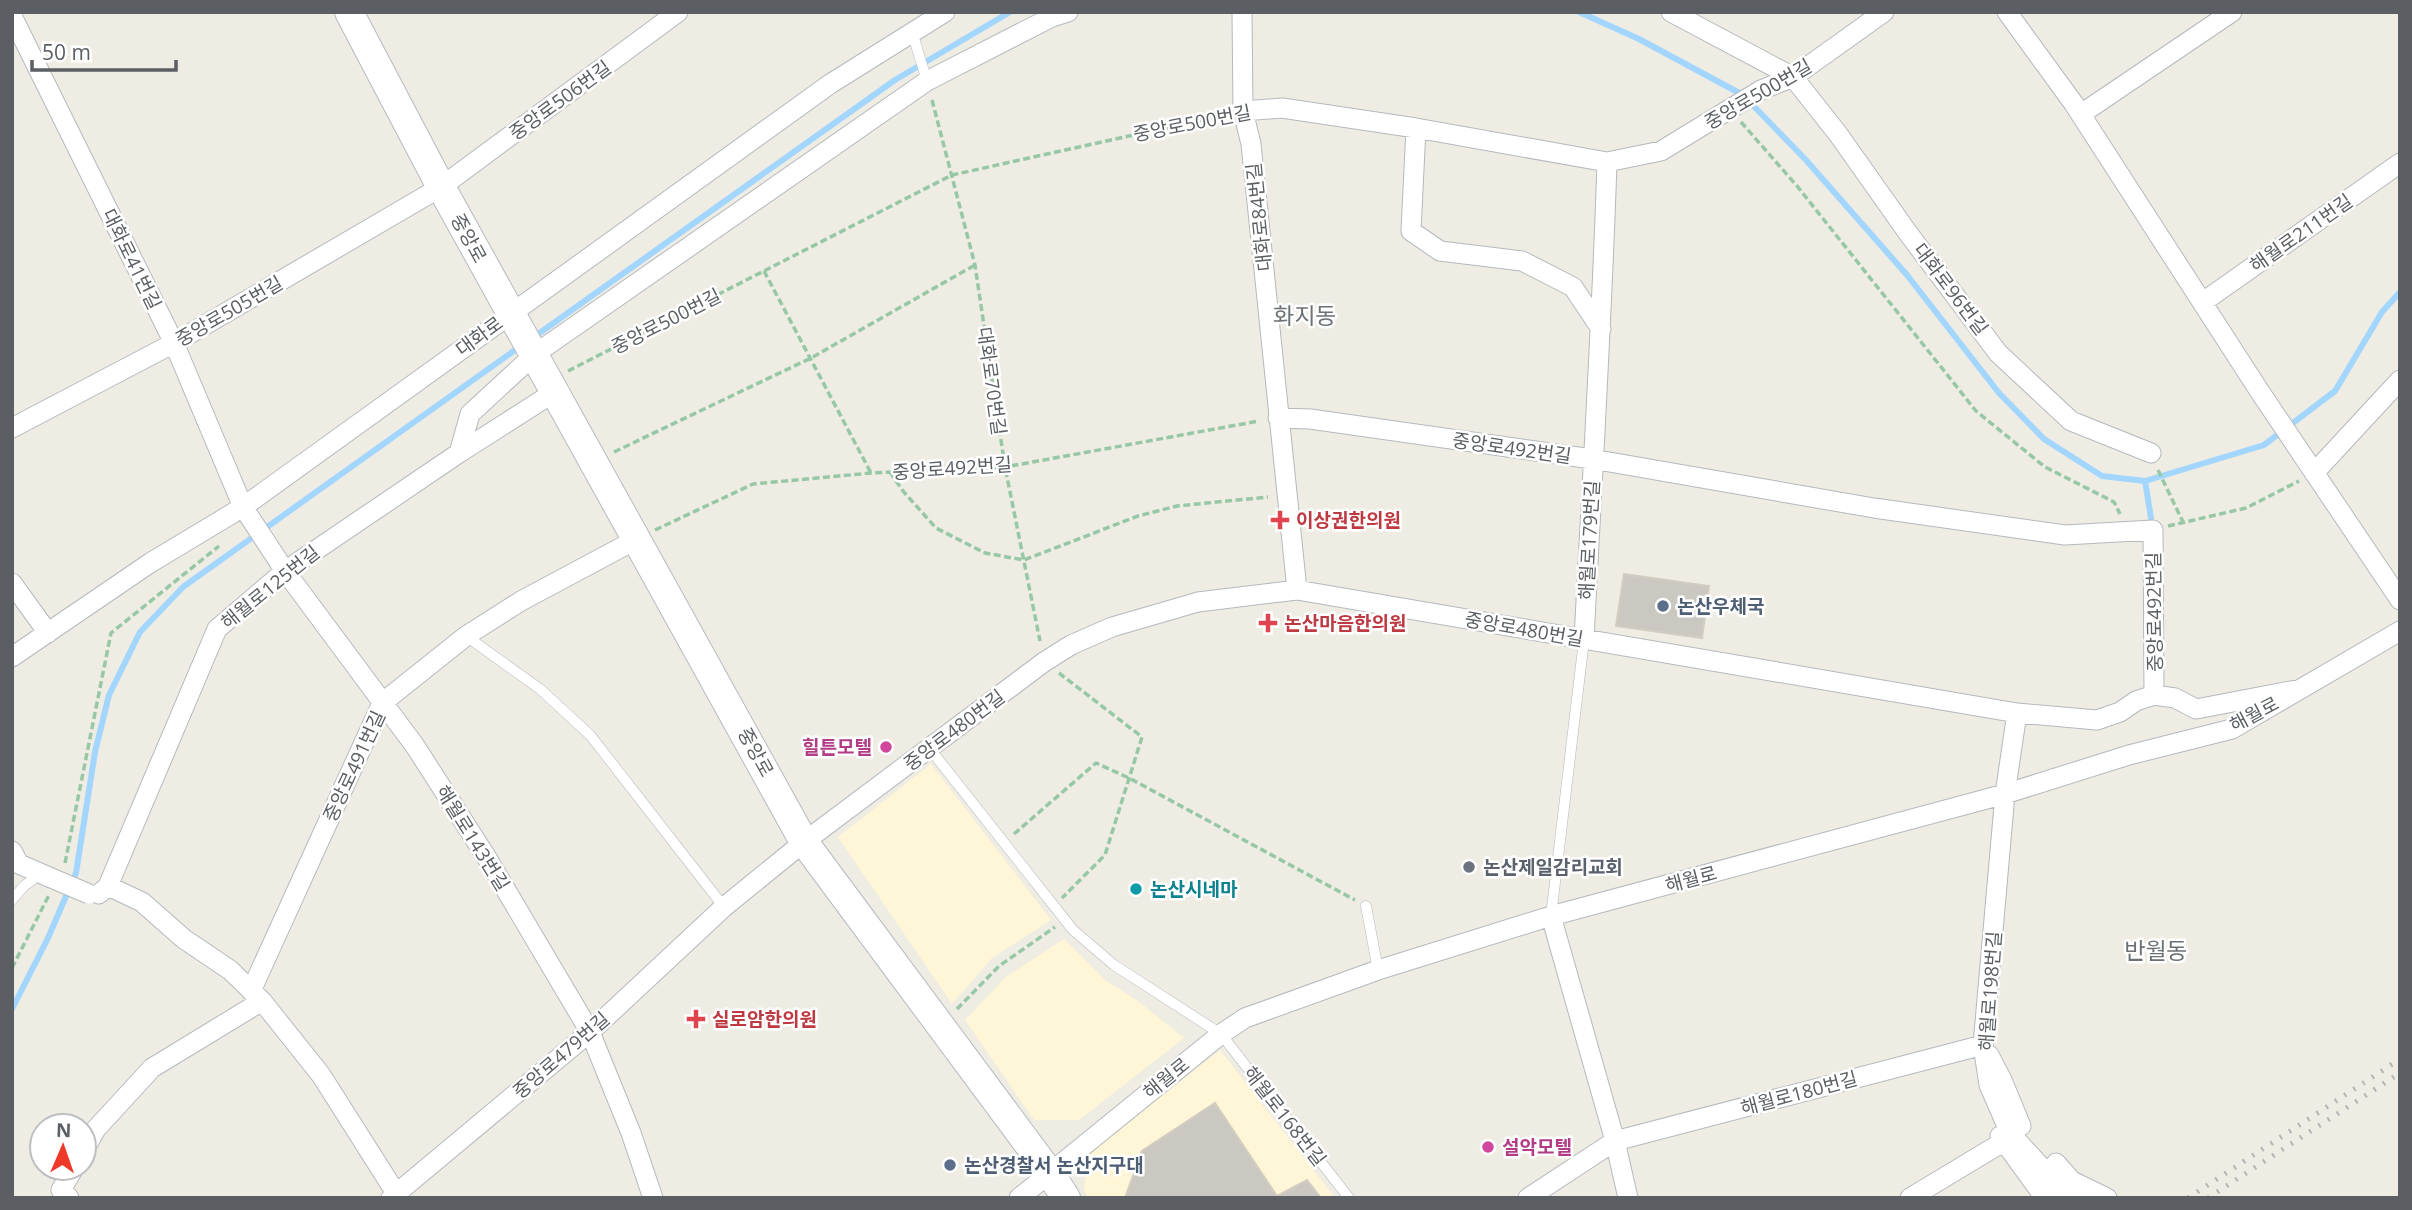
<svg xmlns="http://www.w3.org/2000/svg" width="2412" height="1210" font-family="'Open Sans','Noto Sans KR',sans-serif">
	<rect width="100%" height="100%" fill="#eeece3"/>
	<!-- commercial -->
	<path fill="#fff6d7" d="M931,764L1051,920L992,958L952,1004L838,837Z
		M1064,939L1105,980L1138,1001L1184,1038L1079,1120H1034L965,1020L1007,976Z
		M1220,1050L1335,1198H1089L1084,1191L1087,1156Z"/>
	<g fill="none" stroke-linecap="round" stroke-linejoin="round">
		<!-- stream -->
		<path stroke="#a2d6ff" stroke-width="6" d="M1579,12L1639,39L1743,95L1805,159L1907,275L1999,393L2044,439L2102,476L2145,481L2264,445L2335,391L2382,312L2400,292
			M534,337L895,80L1010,12
			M2145,481L2151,518
			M12,1009L48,938L76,873L95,752L109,695L140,632L183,587L522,345"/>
	</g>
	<!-- building -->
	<path fill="#cbc8c2" stroke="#d3cdc1" stroke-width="2" d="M1624,574L1709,586L1702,638L1616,626Z
		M1215,1103L1277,1196L1307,1180L1321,1198H1125L1142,1151Z"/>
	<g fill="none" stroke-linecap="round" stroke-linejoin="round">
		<defs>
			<path id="service" d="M912,32L927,81
				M466,636L540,689L590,735L724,907
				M930,749L1073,930L1114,965L1221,1034L1349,1198
				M12,900L24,886L40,874
				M1366,906L1378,970
				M1551,916L1584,640"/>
			<path id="minor" d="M1242,12L1243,111L1251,144L1297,590
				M1671,12L1793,77L1838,134L1908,233L1998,353L2071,421L2151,453
				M2007,12L2074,104L2260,392L2400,600
				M12,16L174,343L243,507L285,571L415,746L487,858L590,1032L631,1133L653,1198
				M1243,111L1282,108L1416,128L1607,162L1661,151L1761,90L1793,77L1884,12
				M2081,114L2232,12
				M1416,128L1411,231L1440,251L1522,261L1573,287L1601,329
				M2203,302L2400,163
				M1278,418L1310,419L1592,459L1874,508L2065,535L2153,530L2154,695
				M12,428L174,343L441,187L678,12
				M459,453L470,414L535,354L927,81L1052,17L1068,12
				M2314,473L2400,380
				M12,583L48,633
				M1584,640C1592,481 1602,321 1607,162
				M12,657L150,563L243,507L830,84L945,12
				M2017,713L2005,794L1983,1045L1989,1085L2010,1133L2064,1192L2075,1198
				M12,851L19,864L49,877
				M108,886L217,629L285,571L459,453L556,391
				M99,894L108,886L142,902L184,939L230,970L262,1001L321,1075L399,1198
				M1551,916L1615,1141L1628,1198
				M251,991L382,703L466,636L521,601L637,539
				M1989,1055L2002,1080L2021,1126
				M2000,1136L2045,1198
				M84,1150L96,1129L152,1068L262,1001
				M2056,1163L2072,1181L2107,1198
				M69,1198L61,1190L74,1168
				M391,1198L590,1032L724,907L804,842L1044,662L1071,645L1112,627L1198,602L1297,590L2017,713L2097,720L2120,712L2136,701L2154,695L2175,698L2196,709L2301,689
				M1019,1198L1221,1034L1245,1018L1378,970L1551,916L2005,794L2129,755L2232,729L2400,631
				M1528,1198L1615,1141L1983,1045
				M1910,1198L2003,1142"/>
			<path id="secondary" d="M349,12L441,187L804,842L1049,1172L1066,1198"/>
		</defs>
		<!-- service casing -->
		<use href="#service" stroke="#b5b9bd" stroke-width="11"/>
		<!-- minor casing -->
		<use href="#minor" stroke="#b5b9bd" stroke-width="21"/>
		<!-- secondary casing -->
		<use href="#secondary" stroke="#b6bac0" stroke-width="30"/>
		<!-- path -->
		<path stroke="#97c8a5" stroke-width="3.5" stroke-dasharray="7 3.5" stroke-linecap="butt" d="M932,100L975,265L1005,467L1040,641
			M1741,122L1797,186L1976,411L2045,467L2114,502L2120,514
			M764,271L871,473
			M568,371L952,175L1224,115
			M614,452L811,358L975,265
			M2158,470L2183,522
			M890,472L903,491L936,528L985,553L1024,560L1138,516L1177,506L1268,497
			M2168,526L2246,508L2299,481
			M655,530L753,484L871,473L1005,467L1259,421
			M1059,673L1142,737L1105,855L1062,898
			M1014,834L1096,763L1129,778L1355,900
			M65,863L111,633L219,546
			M12,968L49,895
			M957,1009L999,966L1055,927"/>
		<!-- service -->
		<use href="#service" stroke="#fff" stroke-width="10"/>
		<!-- minor -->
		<use href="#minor" stroke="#fff" stroke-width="19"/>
		<!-- secondary -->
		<use href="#secondary" stroke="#fff" stroke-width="28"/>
		<!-- rail -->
		<path stroke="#b4b5b5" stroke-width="5" stroke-dasharray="2 9" stroke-linecap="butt" d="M2188,1198L2400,1059
			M2208,1198L2400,1073"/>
		<defs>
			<path id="minor-bridge" d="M49,877L89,894"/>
		</defs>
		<!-- minor-bridge casing -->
		<use href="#minor-bridge" stroke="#b5b9bd" stroke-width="21" stroke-linecap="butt"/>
		<!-- minor-bridge -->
		<use href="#minor-bridge" stroke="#fff" stroke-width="19"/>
	</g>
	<!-- markers -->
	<g fill="#e0444e" stroke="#fff" stroke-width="2.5">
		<path d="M1276.5 509.5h7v7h7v7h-7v7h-7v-7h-7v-7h7z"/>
		<path d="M1264.5 612.5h7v7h7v7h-7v7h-7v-7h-7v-7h7z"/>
		<path d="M692.5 1008.5h7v7h7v7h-7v7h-7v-7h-7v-7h7z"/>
	</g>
	<g fill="#5c6f8a" stroke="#fff" stroke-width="2.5">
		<circle cx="1663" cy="606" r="7"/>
		<circle cx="950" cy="1165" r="7"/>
	</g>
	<g fill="#d1479c" stroke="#fff" stroke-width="2.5">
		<circle cx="886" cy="747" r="7"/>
		<circle cx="1488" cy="1147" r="7"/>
	</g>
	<circle fill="#6b7280" stroke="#fff" stroke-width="2.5" cx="1469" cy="867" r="7"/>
	<circle fill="#0f9aa8" stroke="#fff" stroke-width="2.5" cx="1136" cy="889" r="7"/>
	<g text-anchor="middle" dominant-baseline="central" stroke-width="5" stroke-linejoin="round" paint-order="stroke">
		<!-- street labels -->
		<g font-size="19" fill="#5b5f64" stroke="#fff">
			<text transform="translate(1758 94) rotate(-30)">중앙로500번길</text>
			<text transform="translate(560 100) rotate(-36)">중앙로506번길</text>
			<text transform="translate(1192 123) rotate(-11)">중앙로500번길</text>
			<text transform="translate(1259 217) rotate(-96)">대화로84번길</text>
			<text transform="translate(2301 233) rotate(-35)">해월로211번길</text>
			<text transform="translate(469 238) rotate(61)">중앙로</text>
			<text transform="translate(132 259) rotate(64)">대화로41번길</text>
			<text transform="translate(1951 289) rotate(53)">대화로96번길</text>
			<text transform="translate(229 311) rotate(-30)">중앙로505번길</text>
			<text transform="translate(666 321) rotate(-27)">중앙로500번길</text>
			<text transform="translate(479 336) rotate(-36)">대화로</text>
			<text transform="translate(992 381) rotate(82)">대화로70번길</text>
			<text transform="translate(1512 448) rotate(8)">중앙로492번길</text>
			<text transform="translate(952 468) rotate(-4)">중앙로492번길</text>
			<text transform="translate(1589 540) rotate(-87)">해월로179번길</text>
			<text transform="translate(270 587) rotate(-39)">해월로125번길</text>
			<text transform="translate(2154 612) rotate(-91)">중앙로492번길</text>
			<text transform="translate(1524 629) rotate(10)">중앙로480번길</text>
			<text transform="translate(2254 714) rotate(-28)">해월로</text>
			<text transform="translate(954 730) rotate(-37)">중앙로480번길</text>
			<text transform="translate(756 752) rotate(61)">중앙로</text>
			<text transform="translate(354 766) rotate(-65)">중앙로491번길</text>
			<text transform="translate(473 838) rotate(58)">해월로143번길</text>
			<text transform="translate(1691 879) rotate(-15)">해월로</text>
			<text transform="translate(1990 991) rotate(-86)">해월로198번길</text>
			<text transform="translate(561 1055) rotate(-41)">중앙로479번길</text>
			<text transform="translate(1166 1078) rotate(-39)">해월로</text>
			<text transform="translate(1799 1093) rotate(-15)">해월로180번길</text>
			<text transform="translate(1285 1116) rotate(52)">해월로168번길</text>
		</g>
		<!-- health labels -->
		<g font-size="19" font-weight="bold" fill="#be3a42" stroke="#fff" text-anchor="start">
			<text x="1296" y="520">이상권한의원</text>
			<text x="1284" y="623">논산마음한의원</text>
			<text x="712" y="1019">실로암한의원</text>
		</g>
		<!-- service labels -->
		<g font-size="19" font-weight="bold" fill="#4e5e75" stroke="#fff" text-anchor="start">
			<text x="1677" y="606">논산우체국</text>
			<text x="964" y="1165">논산경찰서 논산지구대</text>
		</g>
		<!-- hotel labels -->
		<g font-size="19" font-weight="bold" fill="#b23c85" stroke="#fff" text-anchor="end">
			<text x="872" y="747">힐튼모텔</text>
			<text x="1502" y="1147" text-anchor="start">설악모텔</text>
		</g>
		<!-- worship labels -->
		<g font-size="19" font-weight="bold" fill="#5b616d" stroke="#fff" text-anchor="start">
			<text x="1483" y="867">논산제일감리교회</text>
		</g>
		<!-- culture labels -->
		<g font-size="19" font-weight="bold" fill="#0d838f" stroke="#fff" text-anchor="start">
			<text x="1150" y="889">논산시네마</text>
		</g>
		<!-- quarter labels -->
		<g font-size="23" fill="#6c7176" stroke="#fff">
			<text x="1305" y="315">화지동</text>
			<text x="2156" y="950">반월동</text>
		</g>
	</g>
	<!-- border -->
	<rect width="2412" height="1210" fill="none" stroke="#5b5f64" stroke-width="28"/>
	<!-- north arrow -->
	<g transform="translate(63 1147) rotate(2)"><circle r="33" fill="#ffffff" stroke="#bdbfc1" stroke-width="2"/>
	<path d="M0-5L12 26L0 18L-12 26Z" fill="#ee3929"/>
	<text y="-10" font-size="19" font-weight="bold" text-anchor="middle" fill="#5b5f64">N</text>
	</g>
	<!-- scale -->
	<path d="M32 60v10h144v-10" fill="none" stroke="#5b5f64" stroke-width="3.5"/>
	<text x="42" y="60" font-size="21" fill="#5b5f64" stroke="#ffffff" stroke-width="5" paint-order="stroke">50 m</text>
</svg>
